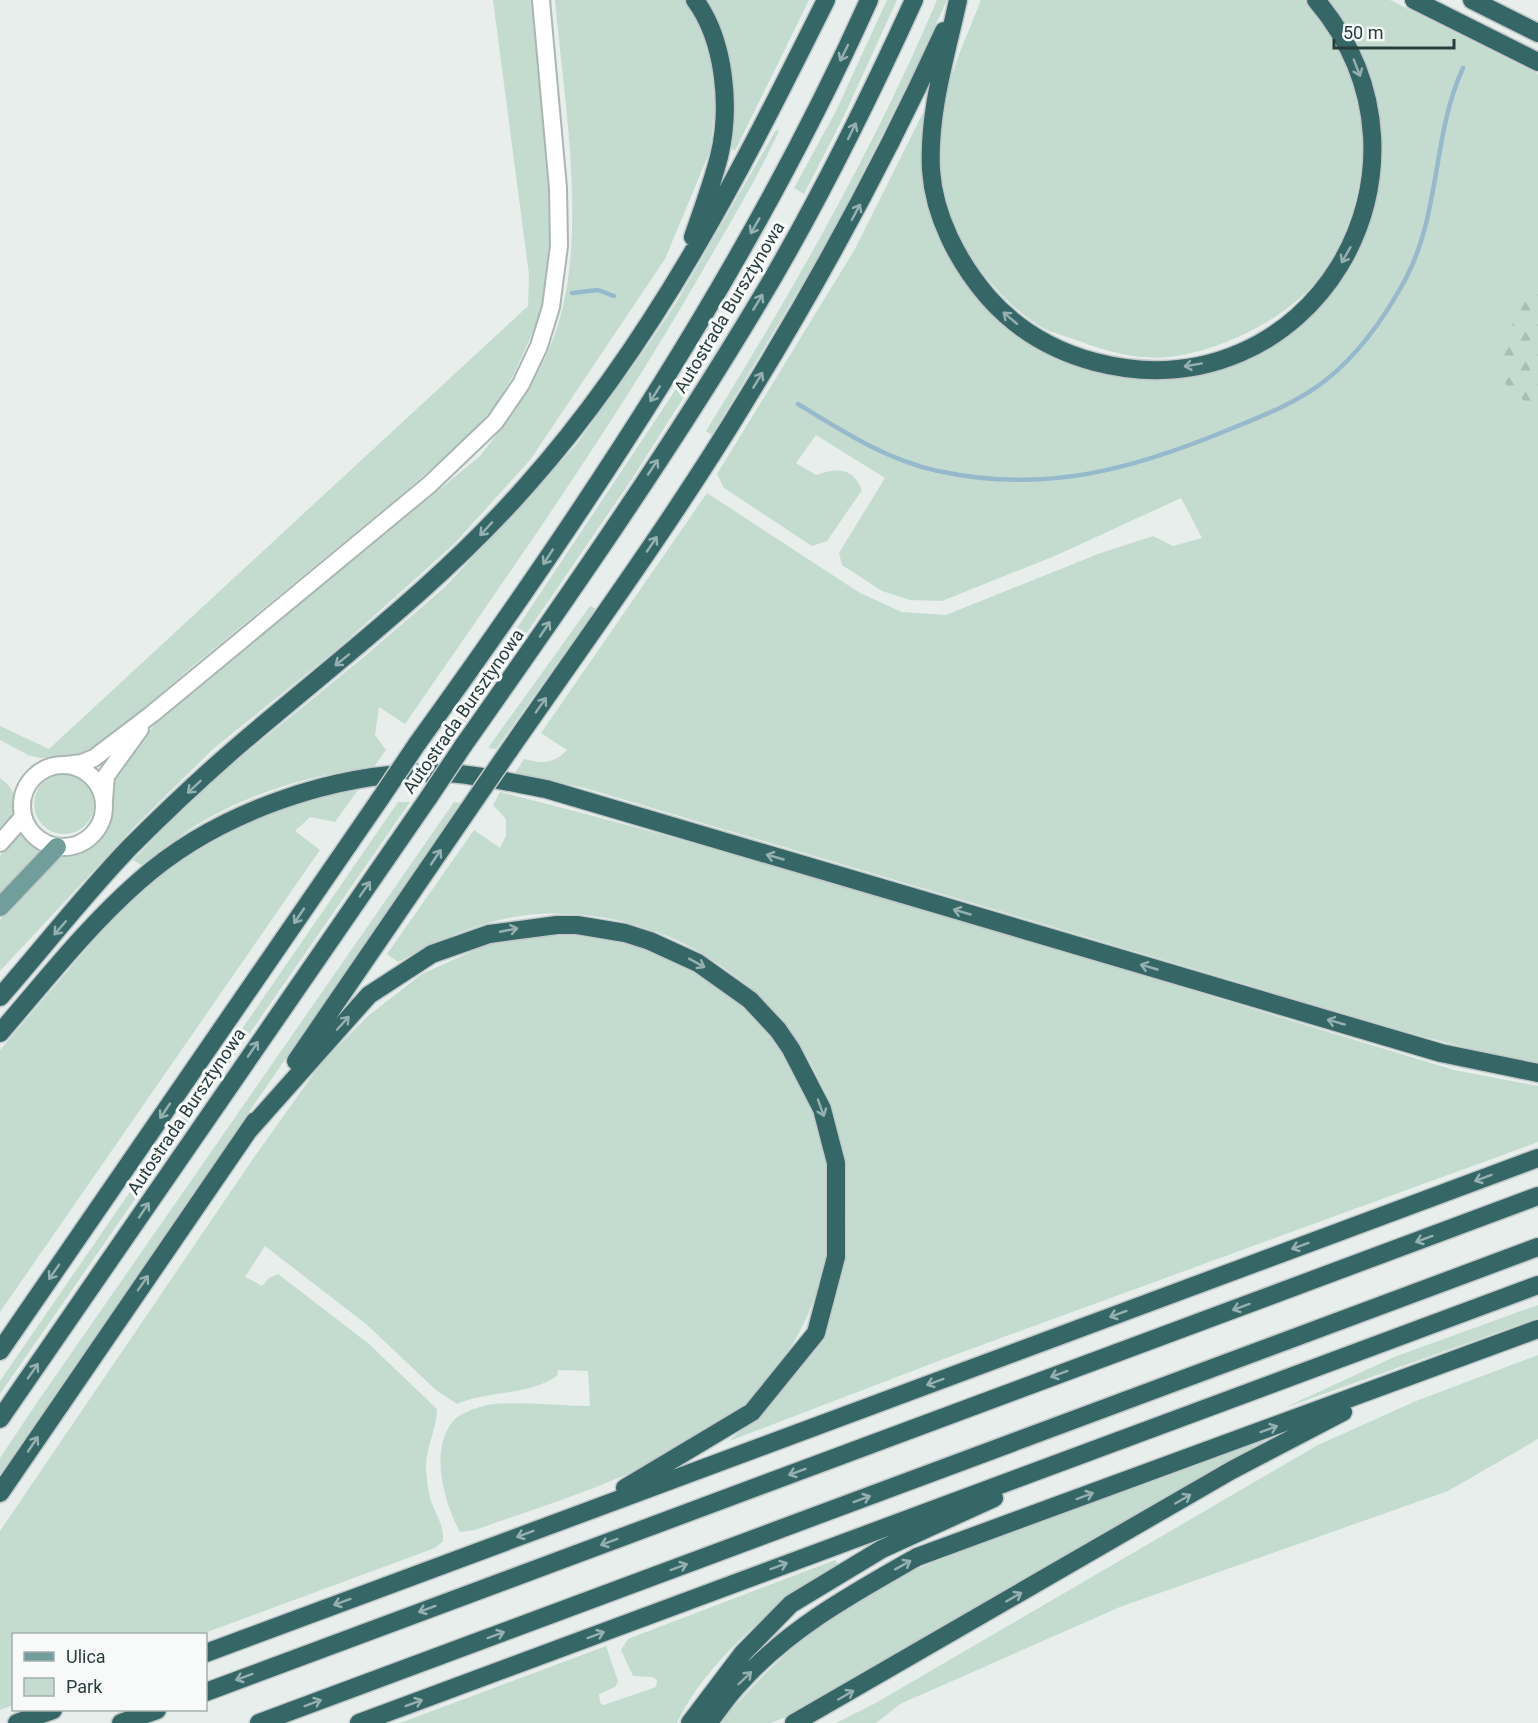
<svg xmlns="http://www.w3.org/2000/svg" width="1538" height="1723" font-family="Roboto,sans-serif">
	<defs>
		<pattern id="forest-firs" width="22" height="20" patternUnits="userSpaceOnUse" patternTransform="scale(1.5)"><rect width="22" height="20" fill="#c3dccf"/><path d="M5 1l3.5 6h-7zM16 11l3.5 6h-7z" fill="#a8beb3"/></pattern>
	</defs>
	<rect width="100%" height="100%" fill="#e7eeec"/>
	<!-- green -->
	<path fill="#c3dccf" d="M493,0H533L551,214L549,248L542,303L535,327L514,374L496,404L474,431L406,491L187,671L96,751L76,758H40L28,755L0,740V726L49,749L528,306L529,275Z
		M555,0H686L694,13L711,58L715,110L710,151L665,259L530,460L454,544L336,650L213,749L136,825L0,971V920L61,856L80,850L99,837L112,818V774L157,722L480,456C507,422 531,389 549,349C592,253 564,103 555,0Z
		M703,0H809L735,151L729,147Z
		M887,0H897L844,116L804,194L794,188L836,111Z
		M937,0H947L921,58L829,239L712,435L706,431C792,292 873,151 937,0Z
		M981,0H1305C1347,39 1367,105 1362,161C1359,201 1346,239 1324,272C1293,316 1221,352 1168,357C1140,360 1108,352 1082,342C1071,338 1060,335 1049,331C1011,313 960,254 949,214C941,187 939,158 940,131C943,86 965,41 981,0Z
		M1329,0H1390L1538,74V1062L1506,1058L1410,1033L585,788L515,773L524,759C541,764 554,764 567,750L541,733L707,493L860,593L902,612L946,615L1098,554L1153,536L1173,546L1202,538L1181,498L1057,555L942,601L910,600L882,591L842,565L839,553L885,478L816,435L796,463L816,475C838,468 852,467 862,490L827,541L812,546L724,488L717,474L855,249L925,109L924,155L946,248L966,285L1005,325L1078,365L1130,377L1188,376L1262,351L1313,313L1348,271L1374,209L1383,156L1378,104L1359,46Z
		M776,130L779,131C756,181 727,228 700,275C611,430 507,576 405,724L379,707L375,735L386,750L373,768C318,773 263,789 214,815C188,828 164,849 141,865L133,860L203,788L364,657L445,587L576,445L648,345L676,303Z
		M690,368L699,373L632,479L450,745L440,744Z
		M590,606L596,609L496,749L488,748Z
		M34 804a30 30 0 1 1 60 0a30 30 0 1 1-60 0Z
		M0,778C26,797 15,816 0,836Z
		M358,790L335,822L310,817L295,831L320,850L0,1312V1050L118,912L175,864L242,824L304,800Z
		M500,792C821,873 1137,975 1454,1070L1538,1086V1142L949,1357L729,1441C776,1399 810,1359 834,1301C848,1267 847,1219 845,1184C838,1026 695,905 539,914C489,917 441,938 398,962L387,954L474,830L500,848L506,836V819L493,805Z
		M398,802H410L0,1394V1381Z
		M454,802L461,803L0,1475V1458L36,1404Z
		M23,829L31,841L47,849L0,898V856Z
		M584,935C623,943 674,953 707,975C825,1056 867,1215 795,1340C784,1359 770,1382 754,1397C677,1466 571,1496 475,1530L460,1532C444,1503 428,1447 455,1419C460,1414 473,1409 480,1407C500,1399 565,1406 590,1406L588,1371L558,1370L557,1376C528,1396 488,1390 457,1404L437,1391L366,1324L265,1246L245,1277L262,1286L269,1278L278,1274L369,1344L437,1409C437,1429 425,1448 426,1469C427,1479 428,1492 431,1501C436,1516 444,1524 443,1541L435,1548L202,1634H14L13,1705L0,1710V1531L255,1156L322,1062L368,1016L422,974L486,945L540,936Z
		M1538,1305V1318L1284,1408L1394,1357Z
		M1538,1355V1439L1448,1491L1120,1607L900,1704L876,1723H836L874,1704L1318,1445L1416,1401Z
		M1259,1438L1264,1442L798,1712L771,1723H719C756,1682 793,1643 838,1611C892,1574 956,1554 1016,1530C1097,1500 1178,1469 1259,1438Z
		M835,1560L838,1564C781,1598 705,1662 677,1723H400L606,1646L618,1681L615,1687L599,1694L600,1703L604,1705L656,1687L657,1680L653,1677L633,1676L621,1650L628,1639Z"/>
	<!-- forest -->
	<path fill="url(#forest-firs)" d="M1538,275V413L1496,376C1505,340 1517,306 1538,275Z"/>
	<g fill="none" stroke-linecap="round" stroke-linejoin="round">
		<!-- stream -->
		<path stroke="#96b9cc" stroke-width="4.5" d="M572,293L598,290L614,296
			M798,404C842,431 887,460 938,471C1043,494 1131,470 1228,430C1262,416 1297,403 1326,380C1360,353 1385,317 1405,280C1441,213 1432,135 1463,68"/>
		<defs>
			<path id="street" d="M66,765L82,763L94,758L152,714L429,485L495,422L521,384L539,346L551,307L559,246L558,188L541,0
				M22 806a41 41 0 1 1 82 0a41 41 0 1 1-82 0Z
				M104,800L106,776L140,729
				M0,843L23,817"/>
			<path id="primary" d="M0,907L57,847"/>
			<path id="highway" d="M958,0C946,56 928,112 931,170C934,216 958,262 988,297C1017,330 1054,351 1095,362C1310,418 1459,169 1316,0
				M1414,0L1538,62
				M1472,0L1538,33
				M693,237C702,211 712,184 719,157C731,108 725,41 695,0
				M417,744C586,510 750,265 869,0
				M463,746C565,601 667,455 758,303C817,205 867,103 914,0
				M508,752C588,637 671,523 744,403C818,283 885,160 944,31
				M0,997C43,948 84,895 129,848C166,811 205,774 245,740C341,658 443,581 527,485C655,341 741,171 826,0
				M0,1033C44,982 87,927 138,882C216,812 338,770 443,773C477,774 513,783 546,789L1441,1053L1538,1073
				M296,1061L477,797
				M249,1130L369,995L432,954L489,934L557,925H577L625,933L650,941L698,963L750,1000L778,1030L791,1049L822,1109L836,1163V1257L816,1333L752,1412L625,1488
				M0,1351L380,799
				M0,1419L429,797
				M0,1493L255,1121
				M206,1653L1538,1158
				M206,1692L1538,1196
				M17,1723L53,1710
				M121,1723L157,1710
				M259,1723L1538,1247
				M359,1723L1538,1285
				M690,1723L743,1653L791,1604L882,1549L994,1498
				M708,1723C719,1710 728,1695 740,1683C789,1628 854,1593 917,1557L1538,1329
				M794,1723L1232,1470L1343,1412"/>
		</defs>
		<!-- street casing -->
		<use href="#street" stroke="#aab6b4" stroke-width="20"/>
		<!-- primary casing -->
		<use href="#primary" stroke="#c3c9c9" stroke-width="21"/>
		<!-- highway casing -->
		<use href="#highway" stroke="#c3c9c9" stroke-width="21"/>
		<!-- street -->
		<use href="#street" stroke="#fff" stroke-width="16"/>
		<!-- primary -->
		<use href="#primary" stroke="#719e9b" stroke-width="18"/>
		<!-- highway -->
		<use href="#highway" stroke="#366767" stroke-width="18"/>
		<defs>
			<path id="highway-bridge" d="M429,797L463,746
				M477,797L508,752
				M380,799L417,744"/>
		</defs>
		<!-- highway-bridge casing -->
		<use href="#highway-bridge" stroke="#c3c9c9" stroke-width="21" stroke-linecap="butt"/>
		<!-- highway-bridge -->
		<use href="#highway-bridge" stroke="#366767" stroke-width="18"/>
	</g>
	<!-- one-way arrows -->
	<defs><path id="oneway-shaft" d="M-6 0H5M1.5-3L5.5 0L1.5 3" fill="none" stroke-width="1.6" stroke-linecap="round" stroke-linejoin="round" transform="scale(1.5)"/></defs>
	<g stroke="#96b0b0">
		<use href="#oneway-shaft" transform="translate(844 53) rotate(116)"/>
		<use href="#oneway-shaft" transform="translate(1357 68) rotate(69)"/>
		<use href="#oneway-shaft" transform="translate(852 131) rotate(-64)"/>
		<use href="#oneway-shaft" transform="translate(856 212) rotate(-62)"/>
		<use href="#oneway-shaft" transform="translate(755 226) rotate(120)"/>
		<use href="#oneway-shaft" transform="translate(1346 255) rotate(120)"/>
		<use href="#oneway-shaft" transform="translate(758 302) rotate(-59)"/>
		<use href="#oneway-shaft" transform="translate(1010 318) rotate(-140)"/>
		<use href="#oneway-shaft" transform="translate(1193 365) rotate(170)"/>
		<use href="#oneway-shaft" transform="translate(758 380) rotate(-59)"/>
		<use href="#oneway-shaft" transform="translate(655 394) rotate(122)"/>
		<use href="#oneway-shaft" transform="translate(653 467) rotate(-56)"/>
		<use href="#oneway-shaft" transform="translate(486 529) rotate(133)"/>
		<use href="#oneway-shaft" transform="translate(652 544) rotate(-56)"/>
		<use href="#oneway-shaft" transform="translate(548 557) rotate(123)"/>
		<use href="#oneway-shaft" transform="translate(545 629) rotate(-56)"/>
		<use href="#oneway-shaft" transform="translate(342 660) rotate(141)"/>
		<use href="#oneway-shaft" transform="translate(541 705) rotate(-55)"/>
		<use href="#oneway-shaft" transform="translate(194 787) rotate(137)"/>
		<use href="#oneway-shaft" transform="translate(436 857) rotate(-56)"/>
		<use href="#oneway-shaft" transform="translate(775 857) rotate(-164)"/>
		<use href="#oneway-shaft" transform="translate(365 889) rotate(-55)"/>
		<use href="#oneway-shaft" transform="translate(962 912) rotate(-164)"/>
		<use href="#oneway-shaft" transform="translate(299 916) rotate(124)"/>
		<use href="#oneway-shaft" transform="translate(60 928) rotate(131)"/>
		<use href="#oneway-shaft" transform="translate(509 930) rotate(-11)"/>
		<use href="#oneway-shaft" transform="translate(697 963) rotate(29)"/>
		<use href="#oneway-shaft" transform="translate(1149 967) rotate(-164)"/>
		<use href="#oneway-shaft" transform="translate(1336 1022) rotate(-164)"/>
		<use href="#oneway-shaft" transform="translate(343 1023) rotate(-48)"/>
		<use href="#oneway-shaft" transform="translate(253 1049) rotate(-56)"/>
		<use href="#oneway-shaft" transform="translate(821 1108) rotate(70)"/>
		<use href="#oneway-shaft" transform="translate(165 1111) rotate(124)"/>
		<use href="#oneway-shaft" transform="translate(1483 1178) rotate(160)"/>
		<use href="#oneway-shaft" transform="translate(144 1210) rotate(-56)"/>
		<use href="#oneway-shaft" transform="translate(1424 1239) rotate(160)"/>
		<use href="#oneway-shaft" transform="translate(1300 1246) rotate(160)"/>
		<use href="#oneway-shaft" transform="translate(54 1272) rotate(125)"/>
		<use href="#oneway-shaft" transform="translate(143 1283) rotate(-55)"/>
		<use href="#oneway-shaft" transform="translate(1241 1307) rotate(160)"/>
		<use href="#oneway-shaft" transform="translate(1118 1314) rotate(160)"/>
		<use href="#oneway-shaft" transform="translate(33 1371) rotate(-55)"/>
		<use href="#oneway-shaft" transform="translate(1059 1374) rotate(160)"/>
		<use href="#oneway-shaft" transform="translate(935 1382) rotate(160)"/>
		<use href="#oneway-shaft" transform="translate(1269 1429) rotate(-20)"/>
		<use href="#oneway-shaft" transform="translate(33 1444) rotate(-56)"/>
		<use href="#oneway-shaft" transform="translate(797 1472) rotate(160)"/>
		<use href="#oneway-shaft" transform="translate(1085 1496) rotate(-20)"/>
		<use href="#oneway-shaft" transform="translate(862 1499) rotate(-20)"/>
		<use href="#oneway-shaft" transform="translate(1183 1499) rotate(-30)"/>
		<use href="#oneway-shaft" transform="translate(525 1534) rotate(160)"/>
		<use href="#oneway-shaft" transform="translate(609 1542) rotate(160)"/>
		<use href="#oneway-shaft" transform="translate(903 1565) rotate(-29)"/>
		<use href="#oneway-shaft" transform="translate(779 1566) rotate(-20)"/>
		<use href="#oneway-shaft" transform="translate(679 1567) rotate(-20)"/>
		<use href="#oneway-shaft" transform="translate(1014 1597) rotate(-30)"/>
		<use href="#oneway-shaft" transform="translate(342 1602) rotate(160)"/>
		<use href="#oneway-shaft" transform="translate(427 1609) rotate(160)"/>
		<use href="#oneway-shaft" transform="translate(496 1635) rotate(-20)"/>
		<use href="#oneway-shaft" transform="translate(596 1635) rotate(-20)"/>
		<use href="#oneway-shaft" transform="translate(244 1677) rotate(160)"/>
		<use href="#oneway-shaft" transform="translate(745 1678) rotate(-44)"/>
		<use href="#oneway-shaft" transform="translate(846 1695) rotate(-30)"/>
		<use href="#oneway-shaft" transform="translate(313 1703) rotate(-20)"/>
		<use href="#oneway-shaft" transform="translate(414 1703) rotate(-20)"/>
	</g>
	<g text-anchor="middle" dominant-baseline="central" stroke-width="6" stroke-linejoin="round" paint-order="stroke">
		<!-- street labels -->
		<g font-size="18" fill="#273e3d" stroke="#f7faf9">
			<text transform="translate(729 307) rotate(-59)">Autostrada Bursztynowa</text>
			<text transform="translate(463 711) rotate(-55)">Autostrada Bursztynowa</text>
			<text transform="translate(186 1111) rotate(-56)">Autostrada Bursztynowa</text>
		</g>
	</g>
	<!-- legend -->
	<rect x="12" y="1633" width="195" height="78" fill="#f7faf9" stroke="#a4afae" stroke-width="1.5"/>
	<rect x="24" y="1652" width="30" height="9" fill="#719e9b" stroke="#a4afae" stroke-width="1.5"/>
	<text x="66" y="1663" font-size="18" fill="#273e3d">Ulica</text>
	<rect x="24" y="1678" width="30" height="18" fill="#c3dccf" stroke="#a4afae" stroke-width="1.5"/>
	<text x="66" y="1693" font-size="18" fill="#273e3d">Park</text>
	<!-- scale -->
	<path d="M1334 39v9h120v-9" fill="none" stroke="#273e3d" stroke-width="3"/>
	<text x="1343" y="39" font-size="18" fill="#273e3d" stroke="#f7faf9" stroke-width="4.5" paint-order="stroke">50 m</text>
</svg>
